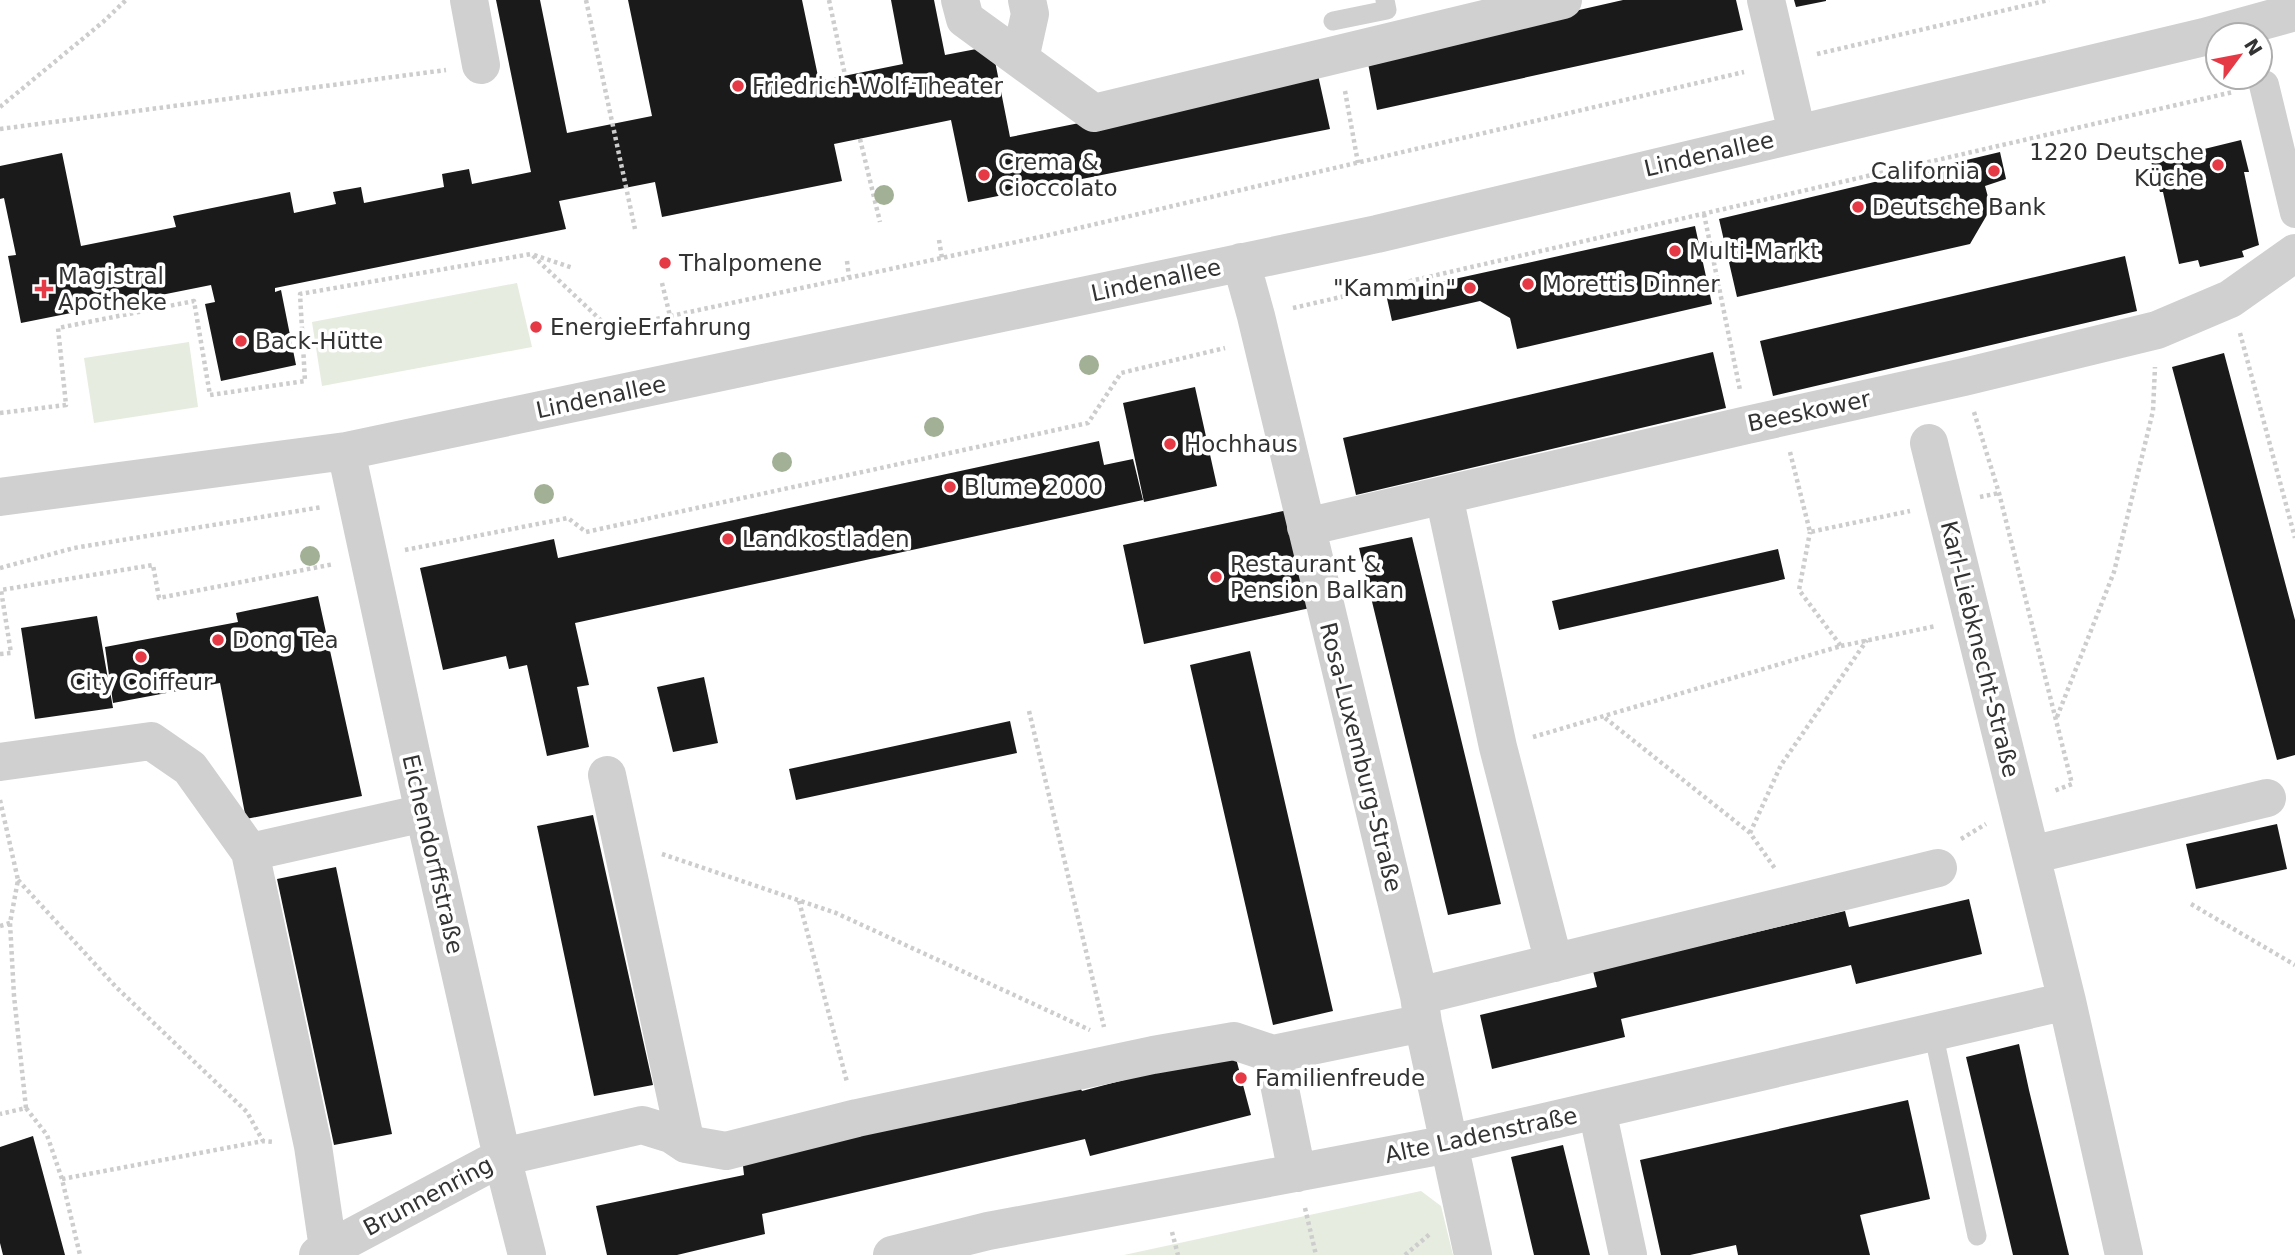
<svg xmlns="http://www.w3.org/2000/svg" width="2295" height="1255" font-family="'DejaVu Sans',sans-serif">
	<rect width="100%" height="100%" fill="#fff"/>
	<!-- green -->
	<path fill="#e6ecdf" d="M517,283L532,347L322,386L312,322Z
		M189,342L198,407L94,423L84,358Z
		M1421,1191L1441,1206L1453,1255H1124Z"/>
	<!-- building -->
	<path fill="#1a1a1a" d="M496,0H540L567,133L652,116L628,0H802L819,81L903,64L891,0H934L945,55L992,46L1010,137L1318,75L1330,129L968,202L951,120L834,144L842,181L662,217L655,182L559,201L566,229L275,288V292L281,290L296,365L221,381L205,304L215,302L211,285L21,323L8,256L16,255L4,198L0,199V166L62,153L81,246L176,227L173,216L290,192L294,213L336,204L333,192L361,187L364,203L444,187L442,174L469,169L472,184L531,172Z
		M1623,0H1736L1743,30L1377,110L1367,58Z
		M1794,0H1826V1L1796,7Z
		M2241,140L2249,172H2244L2259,245L2242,251L2244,257L2200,267L2198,260L2179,264L2163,192H2160L2151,162Z
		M2000,152L2006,179L1985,186L1991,208L1970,244L1737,297L1719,219Z
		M1695,226L1712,304L1517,349L1510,318L1480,301L1392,321L1386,294Z
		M2125,256L2137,311L1773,396L1760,341Z
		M1713,352L1726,408L1356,495L1343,438Z
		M2224,353L2295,620V755L2277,760L2172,367Z
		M1195,387L1217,486L1144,502L1123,403Z
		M1099,441L1104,465L1133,459L1143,500L575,623L589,685L577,687L589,747L547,756L527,665L509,669L506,656L443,670L420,568L554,539L558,558Z
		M1288,510L1310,608L1144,644L1123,545Z
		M1412,537L1501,904L1448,915L1359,548Z
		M1778,549L1785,579L1559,630L1552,601Z
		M318,596L362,796L246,819L220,683L113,703L105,647L238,622L236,613Z
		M97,616L113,708L35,719L21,628Z
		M1250,651L1333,1011L1273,1025L1190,665Z
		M704,677L718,743L673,752L657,687Z
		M1010,721L1017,753L796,800L789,769Z
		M593,815L653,1085L594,1096L537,826Z
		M2277,824L2287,869L2196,889L2186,844Z
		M336,867L392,1134L334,1145L277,879Z
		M1969,899L1982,954L1856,984L1851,965L1621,1019L1625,1037L1492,1069L1480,1015L1597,987L1593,971L1845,911L1849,927Z
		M2019,1044L2029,1090L2069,1255H2013L1966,1057Z
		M1234,1051L1251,1115L1090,1156L1085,1139L762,1214L765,1234L677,1255H607L596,1206L744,1175L742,1157L1075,1079L1082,1091Z
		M1908,1100L1930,1199L1860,1215L1870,1255H1738L1736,1245L1690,1255H1661L1640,1160Z
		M33,1136L65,1255H3L0,1243V1147Z
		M1563,1145L1590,1255H1534L1511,1157Z"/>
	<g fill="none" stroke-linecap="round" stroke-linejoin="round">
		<!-- path -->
		<path stroke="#cdcdcd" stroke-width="4.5" stroke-dasharray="3.5 3.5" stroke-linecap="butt" d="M586,0L635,229
			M829,0L845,75
			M1817,54L2049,0
			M1345,91L1358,163
			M0,107L103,22L126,0
			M0,129L446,70
			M860,139L880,222
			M1704,214L1740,390
			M939,240L942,258
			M534,255L573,268
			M847,261L849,277
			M662,283L670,316
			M1293,308L2233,92
			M2240,333L2295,538
			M1974,412L1999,493L2072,784L2054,791
			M0,413L66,405L58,328L194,301L210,395L305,381L300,294L531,254L610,329L1049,235L1744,72
			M1790,452L1810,532L1910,511
			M1980,497L1999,493
			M405,550L568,518L586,532L1088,423L1121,373L1225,348
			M0,568L74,548L322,507
			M1841,646L1936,626
			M0,654L11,653L1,590L153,565L159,598L334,564
			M1029,711L1104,1027
			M2057,717L2114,572L2153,411L2155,367
			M1605,718L1750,833L1776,870
			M1533,737L1841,646L1799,590L1810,532
			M0,800L18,880L10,923L14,996L26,1108L0,1114
			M1750,833L1781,765L1867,640
			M1961,839L1986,824
			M662,854L836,913L1090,1030
			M18,880L116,987L247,1112L263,1141
			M799,901L847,1082
			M2191,904L2295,965
			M0,926L10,923
			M26,1108L47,1135L62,1179L80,1255
			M62,1179L263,1141L274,1142
			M1305,1208L1316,1255
			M1172,1232L1178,1255
			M1405,1255L1431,1233"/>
		<!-- service -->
		<path stroke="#d0d0d0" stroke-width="19" d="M1333,21L1387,10L1385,0
			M1933,1032L1977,1236"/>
		<!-- pedestrian -->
		<path stroke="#d0d0d0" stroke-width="30" d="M2264,85L2295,213"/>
		<!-- minor -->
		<path stroke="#d0d0d0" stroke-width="38" d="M469,0L481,65
			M960,0L965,19L1094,113L1563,0
			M1766,0L1797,133
			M1020,59L1030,14L1027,0
			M1241,262L1256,316L1419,996L1423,1023L1473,1255
			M1929,443L2067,1001L2124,1255
			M346,451L424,813L502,1157L527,1255
			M1444,496L1498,747L1554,963
			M0,497L346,451L1377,234L2204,37L2295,12
			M1306,527L1747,425L1964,377L2157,330L2230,299L2295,253
			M0,762L151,741L190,768L250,852L313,1146L329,1255
			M607,775L686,1144
			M250,852L424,813
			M2031,855L2267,798
			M1419,996L1938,868
			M1273,1054L1297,1173
			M1597,1110L1628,1255
			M318,1255L502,1157L642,1125L671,1134L686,1144L726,1151L857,1118L1153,1055L1234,1041L1273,1054L1423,1023
			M892,1255L988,1231L1449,1144L2067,1001"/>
	</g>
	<!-- trees -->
	<g fill="#a2b095">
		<circle cx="884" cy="195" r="10"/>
		<circle cx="1089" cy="365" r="10"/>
		<circle cx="934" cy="427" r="10"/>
		<circle cx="782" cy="462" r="10"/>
		<circle cx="544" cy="494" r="10"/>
		<circle cx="310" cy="556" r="10"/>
	</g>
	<!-- markers -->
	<g fill="#e63946" stroke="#fff" stroke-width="2.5">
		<circle cx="738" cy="86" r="7"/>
		<circle cx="2218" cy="165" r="7"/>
		<circle cx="1994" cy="171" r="7"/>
		<circle cx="984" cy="175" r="7"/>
		<circle cx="1858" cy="207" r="7"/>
		<circle cx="1675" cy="251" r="7"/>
		<circle cx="665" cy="263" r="7"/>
		<circle cx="1528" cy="284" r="7"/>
		<circle cx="1470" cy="288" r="7"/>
		<path d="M40.5 278.5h7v7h7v7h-7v7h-7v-7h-7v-7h7z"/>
		<circle cx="536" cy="327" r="7"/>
		<circle cx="241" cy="341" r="7"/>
		<circle cx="1170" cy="444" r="7"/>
		<circle cx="950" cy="487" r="7"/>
		<circle cx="728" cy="539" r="7"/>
		<circle cx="1216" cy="577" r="7"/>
		<circle cx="218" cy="640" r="7"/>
		<circle cx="141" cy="657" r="7"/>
		<circle cx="1241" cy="1078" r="7"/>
	</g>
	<g text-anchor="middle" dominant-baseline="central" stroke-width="7" stroke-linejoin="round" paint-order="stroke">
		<!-- poi labels -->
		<g font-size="23" fill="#333" stroke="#fff" text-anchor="start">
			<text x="752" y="86">Friedrich-Wolf-Theater</text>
			<text x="2204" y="152" text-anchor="end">1220 Deutsche<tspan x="2204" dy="26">Küche</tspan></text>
			<text x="998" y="162">Crema &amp;<tspan x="998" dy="26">Cioccolato</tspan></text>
			<text x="1980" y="171" text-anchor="end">California</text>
			<text x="1872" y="207">Deutsche Bank</text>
			<text x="1689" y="251">Multi-Markt</text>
			<text x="679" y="263">Thalpomene</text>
			<text x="58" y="276">Magistral<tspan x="58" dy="26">Apotheke</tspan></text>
			<text x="1542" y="284">Morettis Dinner</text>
			<text x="1456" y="288" text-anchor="end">"Kamm in"</text>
			<text x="550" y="327">EnergieErfahrung</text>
			<text x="255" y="341">Back-Hütte</text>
			<text x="1184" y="444">Hochhaus</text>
			<text x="964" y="487">Blume 2000</text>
			<text x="742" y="539">Landkostladen</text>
			<text x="1230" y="564">Restaurant &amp;<tspan x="1230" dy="26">Pension Balkan</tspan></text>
			<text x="232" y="640">Dong Tea</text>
			<text x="141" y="682" text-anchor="middle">City Coiffeur</text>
			<text x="1255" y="1078">Familienfreude</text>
		</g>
		<!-- street labels -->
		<g font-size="23" fill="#333" stroke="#fff">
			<text transform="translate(1709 154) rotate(-13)">Lindenallee</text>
			<text transform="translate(1156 280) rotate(-12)">Lindenallee</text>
			<text transform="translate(601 397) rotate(-12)">Lindenallee</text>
			<text transform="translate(1809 411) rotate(-12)">Beeskower</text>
			<text transform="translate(1980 649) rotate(76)">Karl-Liebknecht-Straße</text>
			<text transform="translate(1361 757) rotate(76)">Rosa-Luxemburg-Straße</text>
			<text transform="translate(433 854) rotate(77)">Eichendorffstraße</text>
			<text transform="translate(1481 1135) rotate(-12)">Alte Ladenstraße</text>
			<text transform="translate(428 1196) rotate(-28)">Brunnenring</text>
		</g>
	</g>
	<!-- north arrow -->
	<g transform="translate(2239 56) rotate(58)"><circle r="33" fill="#ffffff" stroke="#adadad" stroke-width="2"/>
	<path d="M0-5L12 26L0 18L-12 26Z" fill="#e63946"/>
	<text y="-10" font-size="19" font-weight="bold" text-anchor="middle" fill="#333333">N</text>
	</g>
</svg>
